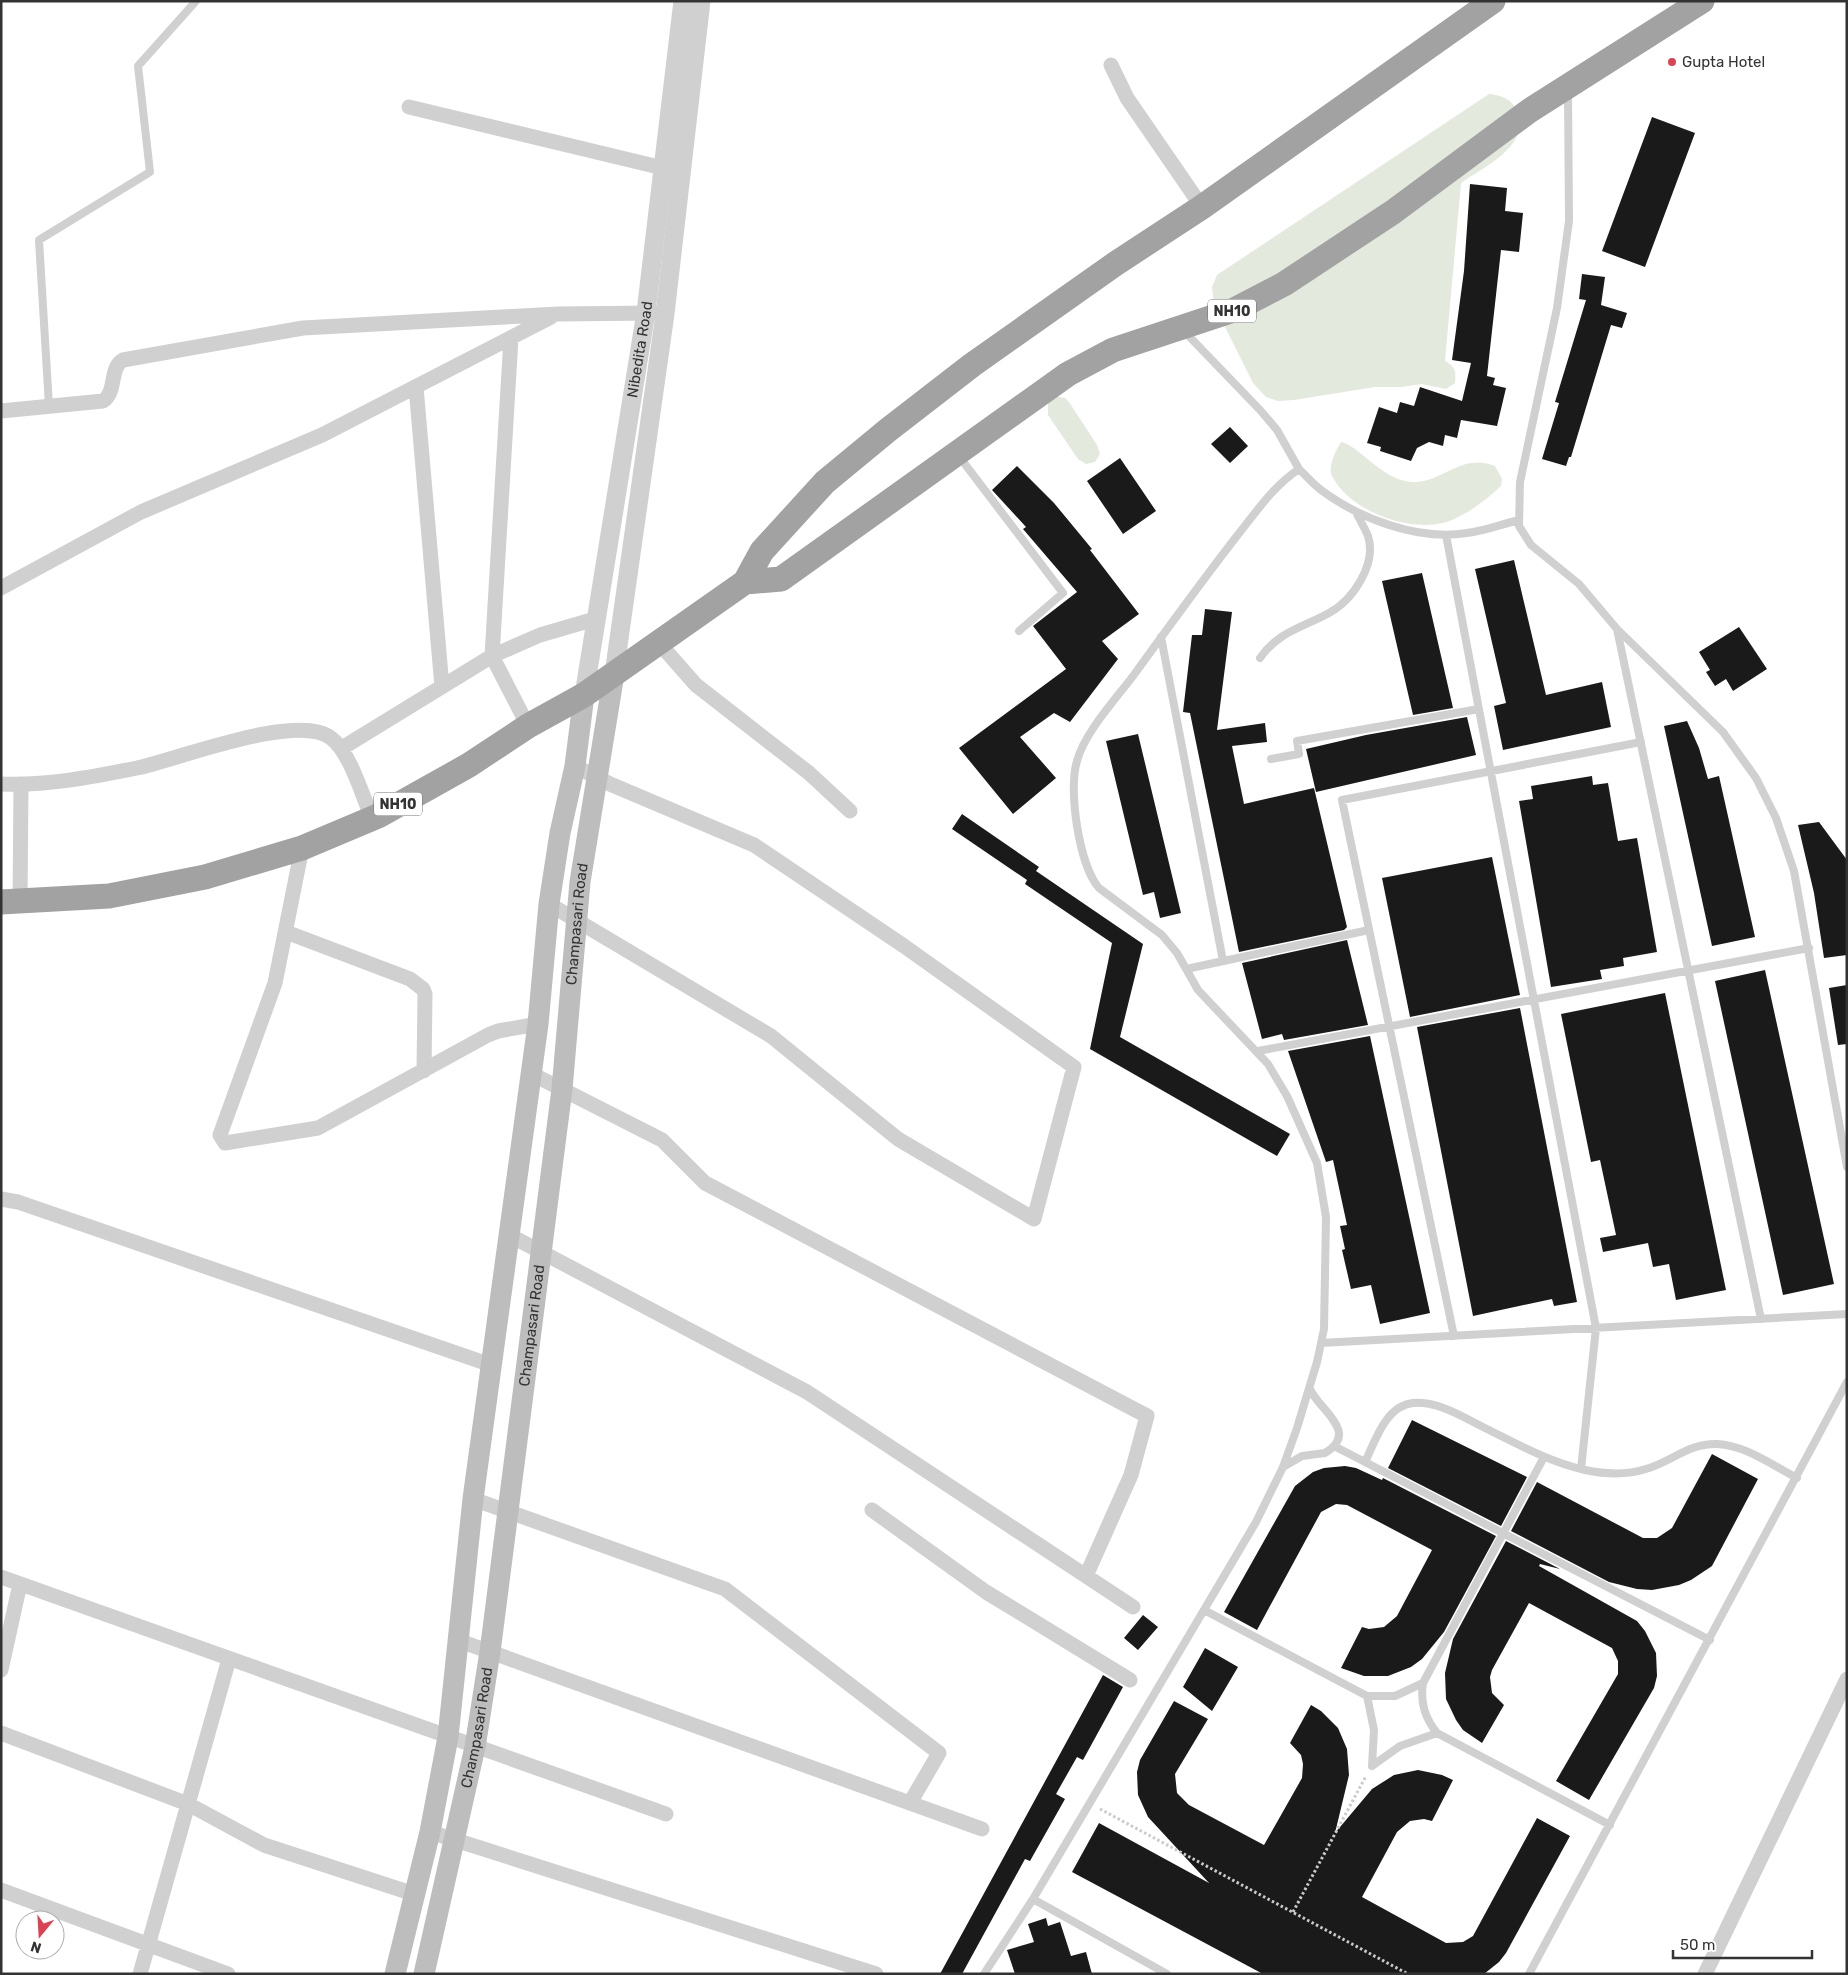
<svg xmlns="http://www.w3.org/2000/svg" width="1848" height="1975" font-family="Rubik,sans-serif">
	<rect width="100%" height="100%" fill="#fff"/>
	<!-- green -->
	<path fill="#e3e9dc" d="M1489,94C1501,95 1512,99 1517,111C1531,146 1485,166 1461,183L1445,361C1456,367 1456,372 1455,383L1446,389L1422,384L1401,387H1375L1294,400L1278,401L1266,397L1253,383L1214,305L1212,287L1217,275Z
		M1055,396L1065,398L1069,402L1097,445L1100,454L1095,462L1086,464L1078,459L1048,415V402Z
		M1341,442C1356,444 1380,476 1405,481C1440,488 1459,451 1495,466L1502,479L1501,486C1486,500 1463,518 1443,523C1408,531 1358,513 1337,484C1335,481 1332,477 1331,474C1329,464 1336,450 1341,442Z"/>
	<!-- building -->
	<path fill="#1a1a1a" d="M1652,117L1695,133L1645,267L1602,251Z
		M1470,184L1507,188L1505,211L1523,213L1519,252L1501,250L1487,376L1495,378L1493,385L1506,388L1497,426L1461,420L1457,438L1445,435L1443,446L1429,442L1417,448L1411,461L1380,451L1381,447L1367,443L1379,407L1397,413L1400,402L1414,406L1420,387L1462,401L1471,363L1452,360L1464,271Z
		M1582,274L1605,277L1601,305L1627,313L1622,328L1611,325L1571,457H1569L1566,466L1542,459L1559,403L1555,402L1586,300L1579,299Z
		M1230,427L1248,446L1230,463L1211,444Z
		M1120,458L1156,511L1123,534L1087,481Z
		M1017,466L1054,503L1092,549L1090,550L1139,614L1102,641L1118,659L1070,722L1054,713L1020,737L1056,778L1013,814L959,748L1066,669L1033,626L1077,592L1023,529L1026,527L992,490Z
		M1514,560L1546,695L1602,682L1611,727L1503,750L1494,706L1506,703L1475,569Z
		M1422,573L1453,708L1413,715L1382,581Z
		M1205,609L1232,612L1217,730L1265,723L1267,742L1232,746L1244,804L1314,788L1347,927L1344,930L1239,952L1190,713L1183,712L1192,635H1202Z
		M1739,627L1767,669L1733,691L1726,679L1715,686L1706,672L1710,670L1699,652Z
		M1467,717L1476,755L1316,792L1306,749L1366,735Z
		M1687,721L1699,748L1708,779L1719,776L1755,937L1712,946L1664,726Z
		M1138,734L1181,913L1160,918L1154,892L1143,895L1106,741Z
		M1592,776L1593,785L1608,783L1618,841L1637,838L1657,952L1623,958L1624,966L1600,970L1602,979L1551,987L1519,801L1533,799L1531,786Z
		M962,814L1039,867L1036,871L1143,944L1120,1037L1290,1134L1277,1156L1090,1049L1112,943L1025,884L1027,880L952,829Z
		M1819,822L1847,860V955L1824,958L1814,893L1798,825Z
		M1492,857L1520,995L1410,1017L1382,878Z
		M1347,940L1368,1025L1284,1040L1282,1034L1262,1039L1242,963Z
		M1765,970L1834,1284L1783,1295L1715,981Z
		M1847,985V1044L1838,1045L1829,988Z
		M1665,993L1726,1290L1676,1300L1669,1264L1653,1267L1648,1243L1603,1252L1600,1238L1616,1235L1600,1160L1591,1162L1561,1014Z
		M1520,1008L1577,1302L1554,1306L1552,1299L1473,1316L1417,1027Z
		M1370,1036L1430,1313L1380,1324L1371,1285L1351,1289L1342,1250L1345,1249L1340,1226L1347,1225L1333,1160L1326,1162L1288,1051Z
		M1412,1420L1527,1477L1501,1526L1388,1468Z
		M1712,1454L1758,1479L1712,1566L1691,1580L1679,1585L1652,1590L1637,1589L1609,1582L1511,1531L1537,1482L1643,1538H1657L1672,1528Z
		M1345,1466L1356,1468L1382,1480L1383,1478L1496,1536L1444,1632L1422,1659L1411,1667L1388,1676H1364L1341,1668L1362,1627L1369,1629L1384,1627L1397,1616L1432,1550L1347,1505L1336,1504L1321,1512L1257,1630L1224,1612L1295,1486L1313,1472L1324,1468Z
		M1506,1541L1560,1569L1540,1564L1539,1566L1637,1621L1645,1631L1656,1653L1657,1676L1654,1688L1589,1800L1556,1781L1618,1674V1661L1612,1648L1529,1603L1492,1670L1490,1677L1492,1693L1504,1705L1482,1743L1463,1730L1456,1720L1446,1699L1445,1673L1453,1639Z
		M1143,1615L1158,1627L1138,1650L1124,1638Z
		M1205,1648L1238,1667L1212,1711L1183,1687Z
		M1103,1675L1123,1687L1083,1760L1077,1757L1056,1794L1065,1799L1030,1861L1025,1859L962,1974H940Z
		M1174,1701L1208,1719L1175,1774L1177,1793L1189,1805L1264,1845L1302,1778L1303,1764L1301,1755L1290,1743L1311,1705L1321,1711L1338,1728L1347,1749L1349,1775L1335,1833L1372,1789L1394,1775L1418,1770L1442,1775L1453,1780L1432,1821L1424,1819L1410,1821L1397,1832L1362,1897L1446,1943L1463,1942L1473,1936L1537,1818L1570,1836L1506,1953L1499,1962L1484,1974H1263L1072,1872L1099,1823L1209,1883L1148,1817L1138,1795L1137,1772L1140,1760Z
		M1046,1918L1048,1926L1060,1922L1071,1956L1086,1952L1092,1974H1015L1007,1950L1034,1942L1028,1924Z"/>
	<g fill="none" stroke-linecap="round" stroke-linejoin="round">
		<!-- path -->
		<path stroke="#cacaca" stroke-width="3" stroke-dasharray="2.5 2.5" stroke-linecap="butt" d="M1100,1809L1408,1974
			M1293,1912L1366,1776"/>
		<!-- service -->
		<path stroke="#d0d0d0" stroke-width="8" d="M1568,92L1569,221L1557,308L1520,482L1519,526L1531,545L1579,584L1617,629L1723,732L1756,778L1776,818L1794,871L1847,1167
			M49,406L39,240L150,172L138,66L196,1
			M958,455L1063,593L1019,631
			M1299,469C1306,476 1313,484 1321,490C1360,519 1418,541 1467,533C1485,531 1502,524 1519,520
			M1446,535L1596,1328L1581,1469
			M1617,629L1761,1319
			M1161,637L1223,961
			M1260,658C1279,631 1302,628 1329,613C1353,600 1377,564 1368,536C1365,528 1359,519 1356,512
			M1271,759L1299,754L1297,741L1479,709
			M1186,969L1369,930
			M1258,1051L1809,948
			M1454,1336L1342,800L1641,742
			M1321,1343L1847,1314
			M1334,1446L1710,1640
			M1544,1457L1423,1683C1420,1703 1425,1718 1437,1733L1610,1825
			M1365,1462C1375,1442 1385,1406 1413,1403C1439,1401 1464,1418 1487,1429C1519,1445 1550,1462 1585,1470C1604,1474 1627,1475 1646,1469C1671,1462 1689,1443 1717,1444C1745,1445 1772,1465 1797,1478
			M1283,1467L1302,1456L1325,1453C1361,1432 1317,1408 1310,1389
			M1204,1610L1367,1696H1395L1423,1683
			M1367,1696L1374,1730L1372,1766
			M1372,1766L1400,1746L1437,1733
			M1033,1899L1167,1974
			M984,1974L1033,1899L1256,1522L1283,1467L1297,1428L1317,1362L1324,1329L1326,1217L1317,1163L1287,1096L1268,1064L1198,990L1177,953L1162,935L1099,888C1079,865 1068,790 1077,761C1085,731 1118,697 1136,672C1170,625 1204,578 1240,532C1259,508 1274,486 1299,469L1277,430L1260,410L1183,330
			M1529,1974L1847,1382"/>
		<!-- minor -->
		<path stroke="#d0d0d0" stroke-width="15" d="M1111,65L1127,98L1202,207
			M409,107L663,168
			M511,338L492,656L528,726
			M416,387L442,687
			M1,411L103,401C117,392 109,368 123,360L303,328L558,314L655,313
			M1,588L141,512L322,435L551,317
			M659,643L696,685L809,773L850,811
			M342,748L492,656L540,635L595,619
			M1,784C46,786 93,777 137,768C179,759 297,712 331,738C350,752 362,795 372,818
			M302,848L275,983L220,1135L225,1143L318,1128L488,1035L498,1031L538,1024
			M20,903L21,784
			M549,904L771,1036L898,1139L1034,1219L1074,1067L904,946L754,845L610,784L575,766
			M286,932L410,979L423,989L425,994L424,1071
			M530,1073L662,1140L705,1183L1147,1416L1131,1475L1086,1576
			M1,1199L18,1202L491,1365
			M509,1235L807,1392L1133,1607
			M473,1499L725,1589L939,1753L910,1803
			M872,1510L986,1592L1130,1680
			M1,1577L666,1814
			M457,1640L982,1829
			M1,1670L20,1584
			M1,1733L188,1804L264,1845L414,1894
			M430,1832L876,1974
			M1,1890L228,1974
			M140,1974L229,1659
			M1705,1974L1847,1679"/>
		<!-- tertiary -->
		<g stroke="#d0d0d0" stroke-width="19">
			<path d="M614,674L665,314L701,1"/>
			<path id="s1" d="M584,695L646,312L683,1"/>
		</g>
		<!-- secondary -->
		<g stroke="#bdbdbd" stroke-width="21">
			<path d="M395,1974L430,1832L448,1737L473,1499L538,1024L549,904L560,833L575,766L584,695"/>
			<path id="s2" d="M424,1974L475,1747L490,1652L562,1089L580,882L614,674"/>
		</g>
		<!-- trunk -->
		<path stroke="#a2a2a2" stroke-width="25" d="M745,582L781,579L1068,374L1113,350L1234,310L1284,284L1393,212L1529,111L1702,1
			M1,902L109,896L205,877L302,848L378,816L469,765L528,726L584,695L745,582L762,551L825,482L888,430L972,365L1115,264L1202,207L1493,1"/>
	</g>
	<!-- markers -->
	<circle fill="#db4353" stroke="#fff" stroke-width="2" cx="1672" cy="62" r="5"/>
	<g text-anchor="middle" dominant-baseline="central" stroke-width="5" stroke-linejoin="round" paint-order="stroke">
		<!-- shield labels -->
		<g fill="#fff" stroke="#707070" stroke-width="1">
			<rect x="1208" y="299.5" width="48" height="23" rx="4"/>
			<rect x="374" y="792.5" width="48" height="23" rx="4"/>
		</g>
		<g font-size="14" font-weight="bold" fill="#333">
			<text x="1232" y="311">NH10</text>
			<text x="398" y="804">NH10</text>
		</g>
		<!-- poi labels -->
		<g font-size="15" fill="#333" stroke="#fff" text-anchor="start">
			<text x="1682" y="62">Gupta Hotel</text>
		</g>
		<!-- street labels -->
		<g font-size="15" fill="#333" stroke="#fff">
			<text stroke="none"><textPath href="#s1" startOffset="350">Nibedita Road</textPath></text>
			<text stroke="none"><textPath href="#s2" startOffset="1062">Champasari Road</textPath></text>
			<text stroke="none"><textPath href="#s2" startOffset="658">Champasari Road</textPath></text>
			<text stroke="none"><textPath href="#s2" startOffset="252">Champasari Road</textPath></text>
		</g>
	</g>
	<!-- border -->
	<rect width="1848" height="1975" fill="none" stroke="#333333" stroke-width="5"/>
	<!-- north arrow -->
	<g transform="translate(40 1935) rotate(198)"><circle r="24" fill="#ffffff" stroke="#adadad"/>
	<path d="M0-4L9 19L0 12L-9 19Z" fill="#db4353"/>
	<text y="-8" font-size="14" font-weight="bold" text-anchor="middle" fill="#333333">N</text>
	</g>
	<!-- scale -->
	<path d="M1673 1950v8h139v-8" fill="none" stroke="#333333" stroke-width="2.5"/>
	<text x="1680" y="1950" font-size="15" fill="#333333" stroke="#ffffff" stroke-width="4" paint-order="stroke">50 m</text>
</svg>
